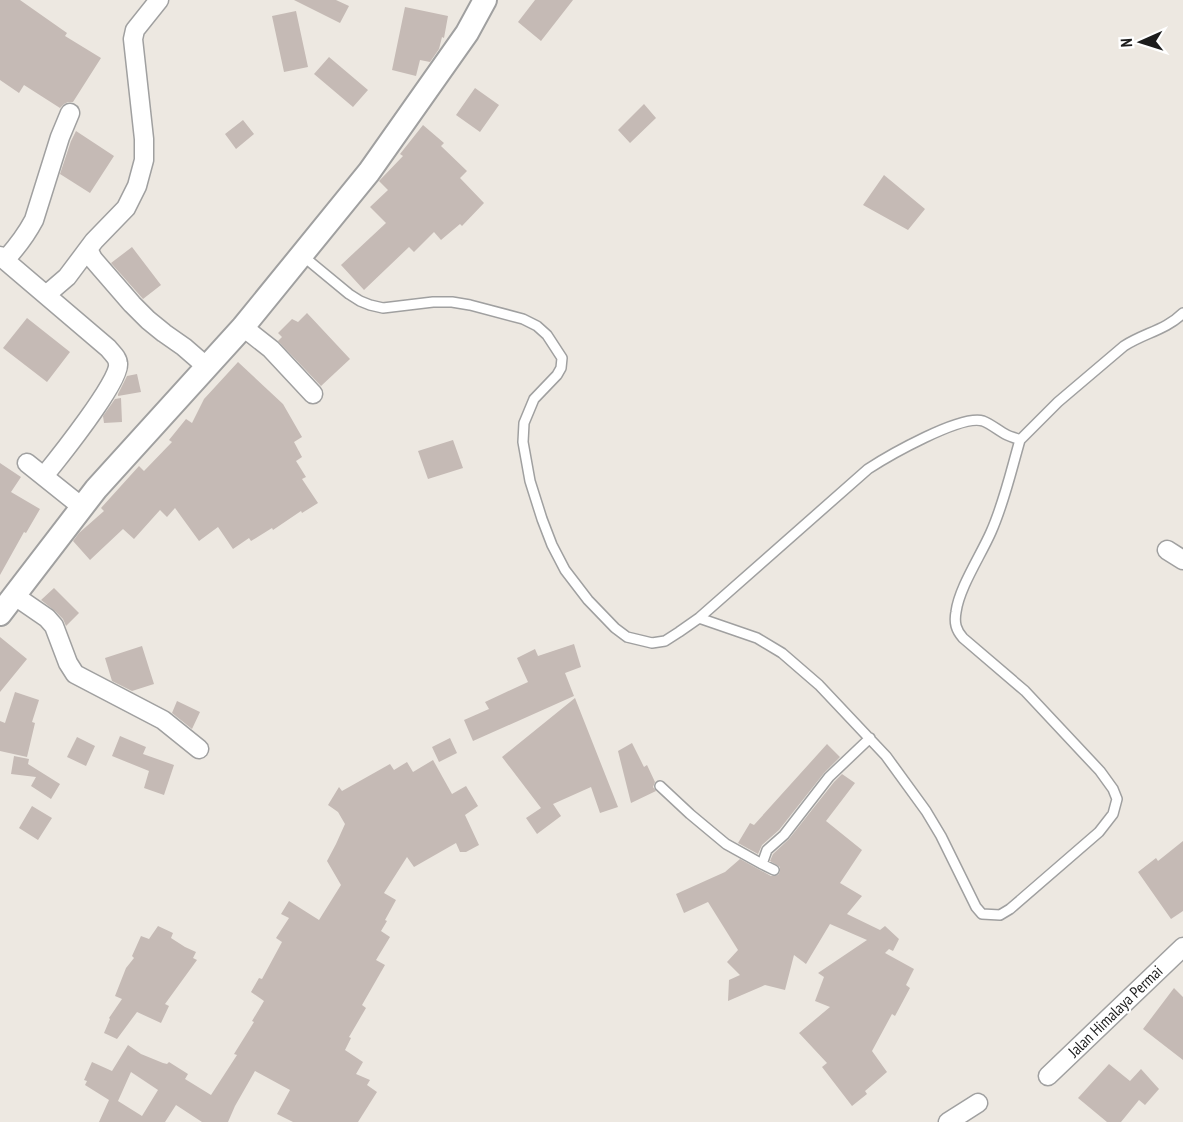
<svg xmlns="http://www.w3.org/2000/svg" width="1183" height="1122" font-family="'PT Sans Narrow',sans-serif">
	<rect width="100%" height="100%" fill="#ede8e1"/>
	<!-- building -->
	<path fill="#c5bab5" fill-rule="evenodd" d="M0,0H20L67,33L65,36L101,58L73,102H68L64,104L60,108L24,85L19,93L0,80Z
		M294,0H336L349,6L340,23Z
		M535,0H573L541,41L518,22Z
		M405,7L448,16L444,38L442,37L439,49L430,62L420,60L416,76L392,70Z
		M296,11L308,67L284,72L272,16Z
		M329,57L368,90L353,107L314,74Z
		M475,88L499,105L480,132L456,115Z
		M644,104L656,118L630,143L618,130Z
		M243,120L254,134L236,149L225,134Z
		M423,125L444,143L441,146L467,171L460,178L484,203L462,226L460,224L441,240L434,232L414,252L409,247L364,290L341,265L386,223L370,207L388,190L379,181L403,156L400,154Z
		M76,131L114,156L90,193L60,174L71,141Z
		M884,175L925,209L908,230L863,205Z
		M132,247L161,285L143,299L111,263Z
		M307,313L350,359L321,386L278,341L282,337L278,333L292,319L298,322Z
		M27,318L70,352L47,382L3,348Z
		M238,362L283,404L302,437L294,442L302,457L296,461L306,477L302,479L318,503L302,513L301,511L273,530L272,528L251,541L249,538L233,549L218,527L199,541L175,508L167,517L160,510L134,539L123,529L90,560L73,541L79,533L104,511L101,508L139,466L144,471L172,442L169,440L186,419L192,423L204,399Z
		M137,374L141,392L118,396V394L127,376Z
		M121,398L122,422L104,423L103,416L115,399Z
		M453,440L463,468L428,479L418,451Z
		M0,463L21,477L11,492L40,509L26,533L24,532L0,575Z
		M54,588L79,613L66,626L63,619L55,611L41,600Z
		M0,637L27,659L0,692Z
		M574,644L581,667L565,673L574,696L473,741L464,720L489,709L485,702L528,682L517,658L535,649L538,656Z
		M142,646L154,684L132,691L112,681L105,658Z
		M15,692L39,700L32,722L35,723L27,757L0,751V721L5,723Z
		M575,698L618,807L600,813L591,787L553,804L561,816L537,834L526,818L541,808L502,757Z
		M177,701L200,712L192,729L172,713Z
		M120,736L146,747L143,754L174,765L164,795L144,788L149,771L112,756Z
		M77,737L95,746L86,766L67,757Z
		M450,738L457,753L439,762L432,747Z
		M632,743L644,767L647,765L655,782L653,787L656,791L631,803L618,751Z
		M827,744L840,757L824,773L779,830L762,845L758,854L738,843L750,823L754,825Z
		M14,756L29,759L28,764L60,784L51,799L31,786L36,777L11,774Z
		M433,760L452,794L466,786L478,806L465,815L479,845L466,852H460L456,843L414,867L407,857L384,893L396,900L385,920L387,921L381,931L390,937L376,960L385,965L362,1005L366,1008L349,1037L351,1038L345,1050L363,1062L356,1074L370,1080L367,1085L377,1092L358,1122H293L277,1114L290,1090L255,1071L235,1106L228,1122H202L176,1105L165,1122H99L109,1100L85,1085L87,1081L84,1080L92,1062L112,1071L128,1045L141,1054L163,1063L167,1064L169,1062L188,1074L185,1079L211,1095L237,1055L234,1054L254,1022L252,1021L264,1001L251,992L259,978L262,979L282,942L276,938L289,918L281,914L289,901L319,920L341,885L327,861L336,844L345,824L338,812L328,805L339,787L342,791L390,764L394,770L407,762L413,772ZM131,1072L158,1090L142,1116L118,1101Z
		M842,774L855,783L826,821L862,850L840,883L862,896L847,914L880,930L885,926L899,939L893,951L889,949L885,953L914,969L906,985L910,988L895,1016L892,1014L872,1051L887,1072L865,1091L867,1094L852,1106L822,1067L827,1063L799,1033L830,1007L815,1001L824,977L818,973L867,940L830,924L806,964L794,955L785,990L765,985L728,1001L729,980L740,975L727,962L738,950L708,902L684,913L676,894L725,872L740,859L771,876L778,875L780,872V867L770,861L773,854L789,839L834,782Z
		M32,806L52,818L38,840L19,828Z
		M1183,841V911L1171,919L1138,872L1156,858L1158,861Z
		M158,926L173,933L171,938L185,947L196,952L193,958L197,960L165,1004L169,1006L161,1023L137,1012L117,1039L104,1033L110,1019L109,1018L122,999L115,996L126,968L134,958L132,956L141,936L149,939Z
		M1174,988L1183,997V1060L1143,1029Z
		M1109,1064L1130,1081L1141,1069L1159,1089L1145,1105L1139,1100L1121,1122H1107L1078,1098Z"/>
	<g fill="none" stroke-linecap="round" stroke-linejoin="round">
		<defs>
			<path id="service" d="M303,256L349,294L360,301L370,305L383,308L433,302H452L470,305L523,319L537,326L547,335L562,358L561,368L557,375L534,399L524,423L523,442L530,481L542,519L552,545L565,570L588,600L615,628L627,637L652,643L665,641L679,632L699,618L868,469C888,456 961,414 983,421C991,424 999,431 1007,435C1011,437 1016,438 1020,440L1058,402L1124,346C1144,333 1166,330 1183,313
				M699,618L757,638L782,653L819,685L886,756L926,811L941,836L976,907L982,914L1000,915L1010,909L1099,832L1113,814L1117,799L1113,789L1100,771L1025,691L963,638C956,630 954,623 956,612C959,588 981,555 991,532C1004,503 1011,471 1020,440
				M660,786L690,814L726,844L762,864L767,850L784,835L829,777L870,738
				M762,864L774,870"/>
			<path id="minor" d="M88,249L93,259L132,304L148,320L164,333L184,347L207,367
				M0,256L108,348C112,353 118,358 118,364C121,380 57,460 44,476
				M5,260C17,247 26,235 34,220L60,137L70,113
				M46,295L67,277L94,241L126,208L137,186L144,160V139L133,39L135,30L159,0
				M243,327L271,349L313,394
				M27,463L82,507
				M1167,550L1183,560
				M15,596L47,618L54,626L68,663L75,674L163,720L199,749
				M1048,1076L1183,947
				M948,1122L978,1103"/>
			<path id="tertiary" d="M0,614L96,489L243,327L369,172L467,33L485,0"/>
		</defs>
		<!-- service casing -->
		<use href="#service" stroke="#a0a0a0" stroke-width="12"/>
		<!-- minor casing -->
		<use href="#minor" stroke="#a0a0a0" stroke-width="21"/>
		<!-- tertiary casing -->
		<use href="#tertiary" stroke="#a0a0a0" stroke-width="26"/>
		<!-- service -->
		<use href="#service" stroke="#fff" stroke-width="9"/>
		<!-- minor -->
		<use href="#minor" stroke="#fff" stroke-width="18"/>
		<!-- tertiary -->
		<use href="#tertiary" stroke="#fff" stroke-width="22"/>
	</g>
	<g text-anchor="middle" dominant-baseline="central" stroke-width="4.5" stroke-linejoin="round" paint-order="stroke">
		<!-- street labels -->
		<g font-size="16" fill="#1c1c1c" stroke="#fff">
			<text transform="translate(1115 1011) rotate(-44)">Jalan Himalaya Permai</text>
		</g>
	</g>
	<!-- north arrow -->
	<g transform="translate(1141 42) rotate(267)" stroke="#ffffff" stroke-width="4.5" paint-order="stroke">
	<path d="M0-4.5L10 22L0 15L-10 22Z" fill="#1c1c1c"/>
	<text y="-9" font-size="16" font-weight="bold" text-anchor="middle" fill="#1c1c1c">N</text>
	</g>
</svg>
